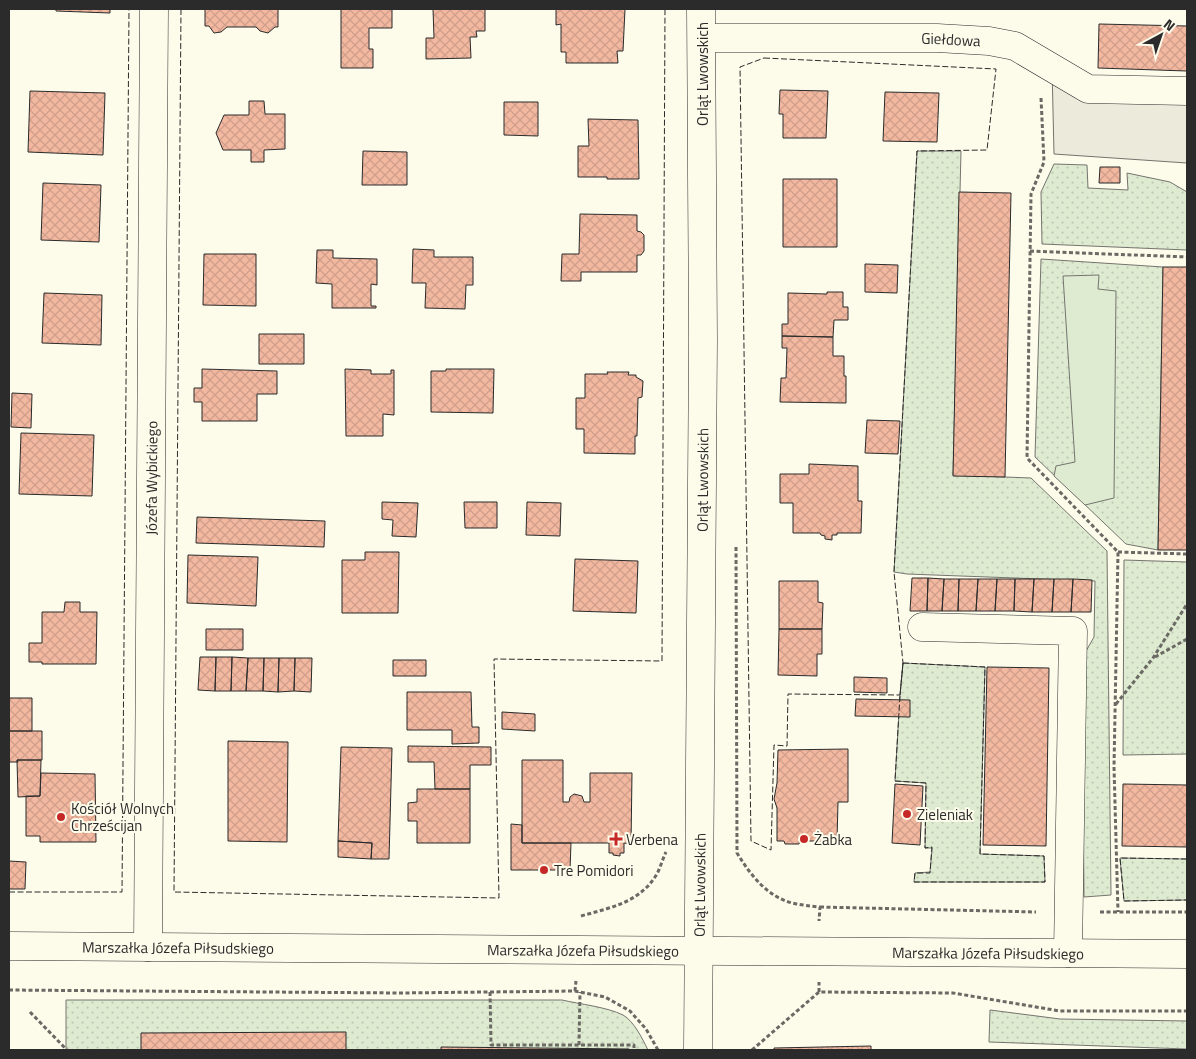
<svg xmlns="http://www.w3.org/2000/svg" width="1196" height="1059" font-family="'Titillium Web',sans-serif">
	<defs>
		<pattern id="grass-dots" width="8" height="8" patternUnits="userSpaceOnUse" patternTransform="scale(1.25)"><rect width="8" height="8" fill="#deebd1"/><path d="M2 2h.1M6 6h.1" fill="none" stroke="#bfcab4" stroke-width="1.8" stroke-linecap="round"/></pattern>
		<pattern id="building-cross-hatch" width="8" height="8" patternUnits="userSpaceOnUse" patternTransform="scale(1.25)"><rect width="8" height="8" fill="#f2b8a0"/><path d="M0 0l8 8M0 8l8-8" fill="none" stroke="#d09e8a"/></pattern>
	</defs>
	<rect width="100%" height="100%" fill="#fdfbea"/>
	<!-- grass -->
	<path fill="url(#grass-dots)" stroke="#74746e" d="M917,151H961L953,475L1031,478L1107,551L1111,895L1084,897L1082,658L1094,637L1095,581L907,574L894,572Z
		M1054,164L1087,165L1088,188L1128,190L1127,173L1170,182L1187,192V250L1042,244L1041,192Z
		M1041,259L1163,267L1158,550L1126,544L1035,457Z
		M1124,560L1187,562V754L1123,755Z
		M903,663L985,667L980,854L1044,856L1045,882H914L915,873L930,872L932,848H925L926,783L895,781L900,695Z
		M1120,858L1187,859V900L1124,901Z
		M66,1000H562C579,1004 607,1007 623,1015C634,1021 643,1040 648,1050H66Z
		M990,1010L1060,1019L1187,1021V1049L989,1042Z"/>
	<!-- park -->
	<path fill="#deebd1" stroke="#74746e" d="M1099,275L1098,289L1116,291L1114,498L1085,505L1054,476L1056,466L1075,462L1063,276Z"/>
	<!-- parking -->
	<path fill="#eceadb" stroke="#74746e" d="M1052,67L1088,89L1187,91V163L1054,154Z"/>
	<!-- building -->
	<path fill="url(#building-cross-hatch)" stroke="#2b2b2b" d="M56,9H110V13L56,11Z
		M205,9H278V27H275L268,33L260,31L256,27H227L221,32L214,33L209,26H205Z
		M341,9H392V28H369V49H373V68H341Z
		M433,9H485V31H476L477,37H470L471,58L426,59V38H434Z
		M556,9H625L623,51H617L618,63H566V52H561V24L556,25Z
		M1099,24L1187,26V71L1098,68Z
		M780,90L828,91L826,138H783V114H779Z
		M30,91L105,93L103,155L28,152Z
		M885,92L939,93L937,142L883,141Z
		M249,101H264L265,114H285V149L264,150V162H251V150H223L216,133L224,115H249Z
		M504,102H538V136L504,135Z
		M588,119L638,120L639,179H607V177H578V146H589Z
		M363,151L407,152V185H362Z
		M1100,167H1120V183H1099Z
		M783,179H837V247H783Z
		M43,183L101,185L99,242L41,240Z
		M959,192L1011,193L1005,477L953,476Z
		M580,214L637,215V231L641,232L644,235V251L641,255H637V272H581V281H561L562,254H579Z
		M413,249L434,250V257H473V285H466L465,309L425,308L426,283H412Z
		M317,250H333V258L377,259V285L371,284V306H376V308H332V284L316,283Z
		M204,254H256V306L203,305Z
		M865,264L898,265L897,293L865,292Z
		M1163,267H1187V550H1158Z
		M827,292H843V307H848V320H834L833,337L782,336V324H788V293L827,294Z
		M44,293L102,295L101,345L42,343Z
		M259,334H304V364H259Z
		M782,336L833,337V356H844V376H846V403L780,402L781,378H786L787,348H782Z
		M202,369L277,371V394H257V421H202V402H194V388H202Z
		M345,369L371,370V374H391V370H394V415L383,414V436H346Z
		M446,369H494L493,413L431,412V371H446Z
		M607,372H629L628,375H636V377L643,381L642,397L638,398L637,436H635V454L584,453V429H576V398H585V374H608Z
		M12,393L32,394L31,428L11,427Z
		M867,420L900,421L898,454L865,453Z
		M21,433L94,435L92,496L19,494Z
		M809,464L858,466V501H862L861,533H837V535H832V540L825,539V536L821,535L820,533H793V503H780V474H809Z
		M382,502L418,503L416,537L392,536L393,520L382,519Z
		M464,502H497V528H465Z
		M527,502L561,503L560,536L526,535Z
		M197,517L325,521L324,547L196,543Z
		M365,552H399L398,613H342V560H365Z
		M188,555L258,557L256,606L187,603Z
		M575,559L638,561L636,613L573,611Z
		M912,578H928L927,611H910Z
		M928,578L944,579L942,611H927Z
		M944,579H959L958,611H942Z
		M959,579H978L976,611H958Z
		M978,579H997L995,611H976Z
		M997,579H1015L1014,611H995Z
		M1015,579H1034L1032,612L1014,611Z
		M1034,579H1054L1052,612H1032Z
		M1054,579H1073L1071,612H1052Z
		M1073,579L1092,580L1091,612H1071Z
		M779,581H818V602L823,603L822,629H779Z
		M65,602H80V612H97L96,664H42V662H29V643H42V612H64Z
		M206,629H243V650H206Z
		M779,629H822V654H817V676L778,675Z
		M200,657H216L215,691L198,690Z
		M216,657H232L231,691H215Z
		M232,657L248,658L246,691H231Z
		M248,658H264L263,691H246Z
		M264,658H279L278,692L263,691Z
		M279,658H295L294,691L278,692Z
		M295,658H312L311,692L294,691Z
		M393,660H426V676H393Z
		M987,667L1049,668L1046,846L983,845Z
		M854,677L887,678V693L854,692Z
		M407,692H471L472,727H479V743L452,744V730H407Z
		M9,698H32V731H9Z
		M856,699L910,700V717L855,716Z
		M502,712L535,714V731L502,729Z
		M9,731H42V760H17L18,762H9Z
		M228,741L288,742L287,842L228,841Z
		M408,746L491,747V765H470V789H435L434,762H408Z
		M341,747L392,748L389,859H371L372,843L338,841Z
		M848,749V802H838L837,841H830V844L815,843V841H800L799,844H785L784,841H777V808L774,799L777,783L778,750Z
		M17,760H41L40,796L18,797Z
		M522,760H563V802H569L570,797L574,794L582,796L584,802H590V773H632L631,844L624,843V853H620V856L613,855V853H609V843H522Z
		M41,773L95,774L96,842H40V836H26V796H40Z
		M895,784L923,786L920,845L892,843Z
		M1123,784L1187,785V847L1122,846Z
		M417,789H470V843H417V821H408V803L417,802Z
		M511,824L522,825V843H571L570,870H511Z
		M338,841L372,843L371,859L338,857Z
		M9,861L26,862L25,889H9Z
		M346,1032V1050H141V1033Z
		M871,1046V1050H774V1048Z
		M441,1047L629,1049V1050H441Z"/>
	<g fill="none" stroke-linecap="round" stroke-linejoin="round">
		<defs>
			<g id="minor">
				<path id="s1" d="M702,38H937L989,41L1015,46L1088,89L1187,91"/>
				<path d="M922,627L1073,631L1068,953"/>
				<path id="s2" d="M9,946L1187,954"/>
				<path id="s3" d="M148,947L154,9"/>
			</g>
			<g id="major">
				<path id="s4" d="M698,1050L703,340L701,9"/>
			</g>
		</defs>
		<!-- minor casing -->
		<use href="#minor" stroke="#2b2b2b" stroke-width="29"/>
		<!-- major casing -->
		<use href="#major" stroke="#2b2b2b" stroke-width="29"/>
		<!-- path -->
		<path stroke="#6a6964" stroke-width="3" stroke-dasharray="4 2.5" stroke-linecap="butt" d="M1041,98L1044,162L1031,194L1027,458L1118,552L1114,767L1118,912
			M1030,251L1187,257
			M736,547L737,853C750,874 766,896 792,903C801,905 810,906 820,907L819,921
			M1118,552L1187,554
			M1155,657L1187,639
			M1116,704L1153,658L1187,604
			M820,907L1036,912
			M1100,912H1187
			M581,916C609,908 638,903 655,877C660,870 662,860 666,852
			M9,990L400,993L575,991L605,997L630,1011L646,1029L658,1050
			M575,991L576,981
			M490,992L491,1045H634V1050
			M819,992V982
			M30,1012L67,1050
			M579,1045L580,992
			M752,1050L819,992L953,993L1060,1011H1187"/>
		<!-- minor -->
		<use href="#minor" stroke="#fdfbea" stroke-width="28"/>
		<!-- major -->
		<use href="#major" stroke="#fdfbea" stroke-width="28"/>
		<!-- fence -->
		<path stroke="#2b2b2b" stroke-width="1" stroke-dasharray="6 2.5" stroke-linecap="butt" d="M181,9L174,892L499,898L494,659L662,661L665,9
			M764,58L996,69L987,150L917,151L894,572L903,663L900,695L788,694L787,746L774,745L771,850L751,841L740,67Z
			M903,663L985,667L980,854L1044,856L1045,882H914L915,873H930L932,847L925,848L926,783L895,781L900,695Z
			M1187,859L1120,858L1124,901L1187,900
			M9,892H122L129,9"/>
	</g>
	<!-- markers -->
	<g fill="#c62828" stroke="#fdfbea" stroke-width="2">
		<circle cx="907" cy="814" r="5"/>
		<circle cx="61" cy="817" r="5"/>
		<path d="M613.5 831.5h5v5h5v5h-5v5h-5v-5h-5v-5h5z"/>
		<circle cx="804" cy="839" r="5"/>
		<circle cx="544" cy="870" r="5"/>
	</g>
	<g text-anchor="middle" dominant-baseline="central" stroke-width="4" stroke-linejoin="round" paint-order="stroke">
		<!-- street labels -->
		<g font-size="15" fill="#2b2b2b" stroke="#fdfbea">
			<text stroke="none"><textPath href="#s1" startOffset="249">Giełdowa</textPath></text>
			<text transform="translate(702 74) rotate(-90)">Orląt Lwowskich</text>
			<text stroke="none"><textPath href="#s3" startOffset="469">Józefa Wybickiego</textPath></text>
			<text stroke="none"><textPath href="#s4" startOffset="570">Orląt Lwowskich</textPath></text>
			<text stroke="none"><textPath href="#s4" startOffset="165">Orląt Lwowskich</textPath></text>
			<text stroke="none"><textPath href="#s2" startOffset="169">Marszałka Józefa Piłsudskiego</textPath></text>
			<text stroke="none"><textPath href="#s2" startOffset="574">Marszałka Józefa Piłsudskiego</textPath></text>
			<text stroke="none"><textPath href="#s2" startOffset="979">Marszałka Józefa Piłsudskiego</textPath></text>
		</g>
		<!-- poi labels -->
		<g font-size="15" fill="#2b2b2b" stroke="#fdfbea" text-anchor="start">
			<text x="71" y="808">Kościół Wolnych<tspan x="71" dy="17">Chrześcijan</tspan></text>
			<text x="917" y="814">Zieleniak</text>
			<text x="626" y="839">Verbena</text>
			<text x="814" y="839">Żabka</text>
			<text x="554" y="870">Tre Pomidori</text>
		</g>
	</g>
	<!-- border -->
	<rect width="1196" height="1059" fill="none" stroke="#2b2b2b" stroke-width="20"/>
	<!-- north arrow -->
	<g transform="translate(1161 35) rotate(40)" stroke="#fdfbea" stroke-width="4" paint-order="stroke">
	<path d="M0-4L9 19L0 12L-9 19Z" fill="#2b2b2b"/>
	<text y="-8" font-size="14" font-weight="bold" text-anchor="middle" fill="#2b2b2b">N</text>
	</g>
</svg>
